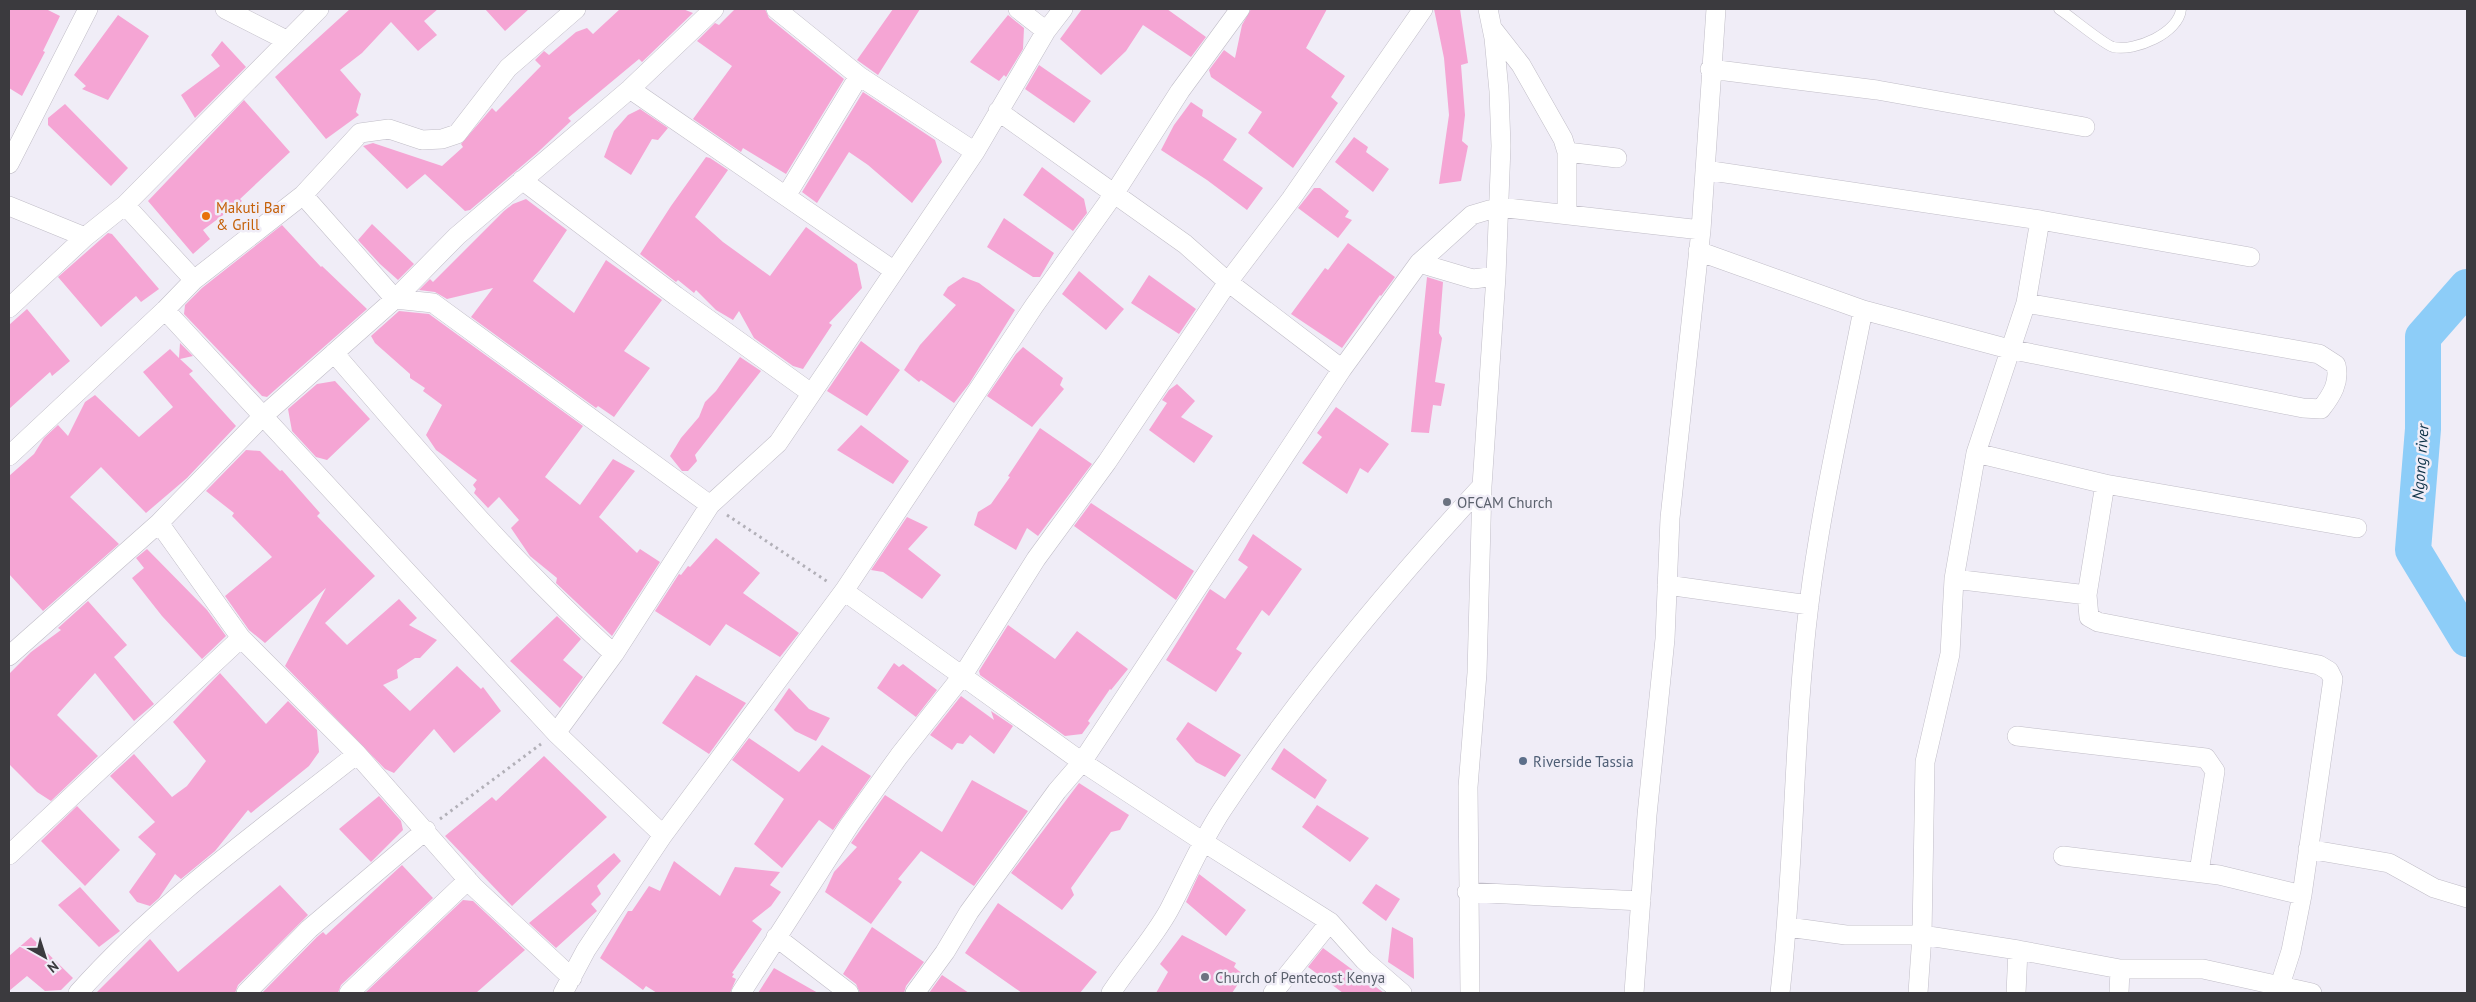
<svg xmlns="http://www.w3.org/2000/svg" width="2476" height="1002" font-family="'PT Sans',sans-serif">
	<rect width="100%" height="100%" fill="#f0edf7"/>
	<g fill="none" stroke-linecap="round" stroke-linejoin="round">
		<!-- river -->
		<path stroke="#8dcdf8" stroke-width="36" d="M2467,287L2423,337V429L2413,550L2467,639"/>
	</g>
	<!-- building -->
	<path fill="#f5a5d4" d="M9,9H46L60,16L43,51L45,52L22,96L9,88Z
		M350,9H438L424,21L437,35L418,51L391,22L362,53L340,70L361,94L356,112L359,115L326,139L275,77Z
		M485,9H529L505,31Z
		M620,9H683L693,13L642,62L639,59L568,118L571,121L537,153L470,210L465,211L425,174L407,189L363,146L373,143L442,166L463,147L461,144L492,108L496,112L541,66L535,60L544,51L549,55L576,32L587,28L593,34Z
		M735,9H765L769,18L844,79L786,174L743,148L741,152L693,119L732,66L697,41L715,23L719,25Z
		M893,9H920L878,75L857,60Z
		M1082,9H1167L1206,37L1191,57L1143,25L1126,51L1101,75L1060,39Z
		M1251,9H1327L1306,48L1345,76L1331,97L1338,103L1293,168L1248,133L1262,112L1211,77L1209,70L1224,50L1235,58L1242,25Z
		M1434,9H1460L1468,63L1461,65L1465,115L1462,141L1468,146L1461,181L1439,184L1449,115L1444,58Z
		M118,15L149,36L108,100L82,89L86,86L74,75Z
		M1008,15L1024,28L1023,49L1006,77L1004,75L999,81L970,62Z
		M222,41L246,67L195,118L181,95L220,66L211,55Z
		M1039,65L1091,101L1074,123L1025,89Z
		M863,92L935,140L942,162L912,203L868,165L849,152L817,203L802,192Z
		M244,100L290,152L240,199L242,201L203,230L210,239L193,254L148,201Z
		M1191,102L1203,110L1202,116L1237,139L1223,160L1263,188L1247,210L1207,180L1161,150L1174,125Z
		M65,104L128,168L111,186L48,125V118Z
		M640,109L668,128L658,140L652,139L631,175L604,157L614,131L628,115Z
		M1354,137L1368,147L1366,152L1389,169L1373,192L1335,162Z
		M706,157L710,158L728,170L695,217L723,242L770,276L806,227L857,264L862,288L829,323L832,325L803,369L793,366L754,338L739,311L733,320L716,310L696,290L694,293L678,280L676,282L640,254L671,206Z
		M1042,167L1084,199L1087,213L1073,231L1023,195Z
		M1314,188H1320L1349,211L1345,217L1352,220L1338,238L1298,208Z
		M526,199L567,230L533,281L574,313L606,260L662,300L624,351L650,368L614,417L598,406L596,408L471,317L493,288L447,299L435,292L419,290L430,279L433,282L504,211L513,204Z
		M1004,218L1054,253L1040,277H1033L987,247Z
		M372,224L414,264L398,280L380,264L358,240Z
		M282,225L321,267L322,266L367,309L267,397L262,396L184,314L185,305L202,288Z
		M108,233L112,234L159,289L141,302L136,296L101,327L58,277Z
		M1348,243L1395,277L1381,296L1380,295L1342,348L1291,314L1325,268L1328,270Z
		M1079,271L1124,309L1106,330L1062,294Z
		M1149,275L1196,309L1179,334L1131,303Z
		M963,277L979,283L1015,310L969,384L954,403L921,380L919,382L904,370L920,345L956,305L943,295L948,287Z
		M1427,277L1443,282L1439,333L1442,338L1435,382L1445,384L1441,406L1433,405L1429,433L1411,432Z
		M27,309L70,361L52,376L50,372L9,409V325Z
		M399,311L429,314L583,426L545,477L580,505L613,459L635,471L599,517L637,553L640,549L660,562L612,636L556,583L557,578L530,556L511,528L519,520L499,497L488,508L474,493L476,489L473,485L477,480L436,450L426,435L442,405L423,391L425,388L410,378V374L375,343L371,336Z
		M861,341L900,370L867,416L827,391Z
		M180,343L193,356L180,359L193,371L189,374L236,426L187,478L146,513L101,467L70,497L119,544L43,611L9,574V476L34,454L44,438L58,425L68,436L85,402L95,395L139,437L173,407L143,372L170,349L179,358Z
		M1023,347L1063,378L1060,385L1064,389L1032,427L987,396L1016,354Z
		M740,357L761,371L695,455L697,461L688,471H682L670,456L681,438L699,417L705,402L716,391Z
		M335,381L370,419L327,460L316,457L292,431L288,409L317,384Z
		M1177,384L1195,401L1181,417L1213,436L1194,463L1149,430L1167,403L1162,400L1169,390Z
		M1336,407L1389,444L1368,473L1360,468L1347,494L1302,463L1322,437L1317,433Z
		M861,425L909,461L893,484L837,450Z
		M1040,428L1092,464L1038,536L1027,528L1016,550L974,525L978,512L991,504L1010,477L1008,476Z
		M246,450L260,451L280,471L282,470L320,513L317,516L375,576L325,623L347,645L399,599L417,618L409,625L437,640L420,658H415L397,670L398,678L383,685L410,711L457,666L481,689L483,687L501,711L454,753L434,729L394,773L385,769L285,666L326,588L265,643L249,630L225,596L272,557L232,516L234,513L206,491Z
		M1091,503L1194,571L1176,600L1074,526Z
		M907,517L928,527L908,549L941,575L922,599L883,572L871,570Z
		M1253,534L1302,569L1269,616L1262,610L1236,649L1242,653L1216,692L1166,660L1210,589L1225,599L1248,567L1238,560Z
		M716,538L760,573L743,593L799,633L780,657L726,624L710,646L655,611L679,574L681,575L688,566L690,567Z
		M147,549L207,610L226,636L202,659L162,616L132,578L144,568L136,558Z
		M88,601L127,645L114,657L154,704L134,721L95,673L57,715L98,756L51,801L37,792L9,764V674L31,652L61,630L58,628Z
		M557,616L581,639L563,660L583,677L560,708L510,661Z
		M1008,625L1055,659L1077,631L1128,669L1111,690L1110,689L1088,721L1090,723L1082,734L1065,736L980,675L979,671Z
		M894,663L899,667L903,664L937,690L916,717L877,688Z
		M220,673L266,724L288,701L317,730L319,752L309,766L251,813L248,810L215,851L181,879L175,874L159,898L150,906L137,902L129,892L156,854L138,837L155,822L110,776L134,754L172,797L187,786L206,761L173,722Z
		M696,675L746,703L709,754L662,723Z
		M789,688L809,709L830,718L816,741L795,731L774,710Z
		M961,696L994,720L991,711L1013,726L994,754L970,735L963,744L957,743L952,750L930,735Z
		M1188,722L1241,755L1225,777L1196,762L1176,739Z
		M749,738L799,772L822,745L871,776L833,830L819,820L782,868L754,844L784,799L732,760Z
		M1284,748L1327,780L1315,799L1271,769Z
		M544,756L607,817L512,906L445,836L492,797L496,801Z
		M972,780L1028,811L974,886L921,851L898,879L902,882L871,924L825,892L834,872L857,847L851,843L885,795L942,832Z
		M1079,783L1129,815L1120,830L1111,832L1071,888L1074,895L1062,910L1011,873Z
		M379,796L401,821L403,830L371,862L339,829Z
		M1317,805L1369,838L1350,862L1302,827Z
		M77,806L120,850L85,886L41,841Z
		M614,853L621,861L597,886L601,894L591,904L597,911L556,948L529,923Z
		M674,861L720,896L735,867L780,872L770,885L781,892L771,906L752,921L762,929L732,973L734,974L732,977L736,979L730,993H657L646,986L643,990L600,958L628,911H632L649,886L660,891Z
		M402,865L433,898L341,985L338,993H262L317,937L323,932L326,935Z
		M1199,874L1246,910L1226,936L1186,902Z
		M1376,884L1400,899L1386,921L1362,903Z
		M280,885L308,915L238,985L235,993H96L150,939L178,972Z
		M80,887L120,931L99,947L58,905Z
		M463,900L473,901L525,950L476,993H365Z
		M998,903L1097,972L1080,993H1022L965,953Z
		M872,927L924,962L906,986L904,993H860L856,984L843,974Z
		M1392,927L1413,938L1414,979L1388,962Z
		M1182,935L1236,963L1234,967L1244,975L1232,993H1156L1168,972L1160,964Z
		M31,937L73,978L61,990L45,991L27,976L9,991V956Z
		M1323,948L1384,993H1343L1308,967Z
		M774,968L818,993H754H758Z
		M942,975L969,993H929Z"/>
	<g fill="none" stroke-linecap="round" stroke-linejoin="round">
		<defs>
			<path id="lane" d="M2059,9C2070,16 2103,44 2113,47C2135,52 2179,33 2181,9"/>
			<path id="street" d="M225,9L286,40
				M776,9L859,76L975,152
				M1018,9L1046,31
				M1492,28L1521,65L1563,139L1567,152V215
				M1710,69L1877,90L2085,127
				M630,89L893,270
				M998,111L1185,244L1228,282L1342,369
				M1567,152L1617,158
				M9,164L88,9
				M1705,170L2040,220L2250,257
				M522,180L676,296L811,393
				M303,195L395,299L433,303L710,505
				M786,196L859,76
				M125,205L194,280
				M9,206L85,237
				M2040,220L2026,303L1976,453L2105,484L2357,528
				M1698,251L1863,310L2009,349L2303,408L2321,409C2332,395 2340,382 2336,365L2319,354L2026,303
				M1419,263L1472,215L1499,207L1701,230
				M9,308L85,237L125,205L319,9
				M165,310L556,733L663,835
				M334,353C424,457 512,562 614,654
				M9,456L165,310L194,280L303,195L360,133L389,129L422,140L442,139L457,134L508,68L576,9
				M2105,484L2087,595L2089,617L2098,622L2319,665L2329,671L2333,679L2302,895L2291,951L2280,985
				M159,523L241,638L357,754L474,887L572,978
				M1954,579L2087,595
				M1667,585L1809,605
				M844,591L1082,762L1202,841L1330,922L1364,960L1402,993
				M9,656L159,523L262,417L395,299L457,236L630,89L714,9
				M556,733L614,654L710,505L778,443L975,152L1046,31L1063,9
				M2017,736L2206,758L2215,771L2199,872
				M2308,849L2389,863L2434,888L2467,898
				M9,855L241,638
				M2063,856L2219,875L2302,895
				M1467,892L1641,901
				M1788,927L1846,935H1922L2018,950L2120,969H2203L2312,993
				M776,937L849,993
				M78,993C160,901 261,830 357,754
				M246,993L309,929L426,830
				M349,993L468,880
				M563,993L586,950L663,835L844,591L1034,306L1114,194L1180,91L1240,9
				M741,993L850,824L899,756L963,675L1036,559L1107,462L1228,282L1291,199L1423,9
				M915,993L945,952L969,912L1057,791L1082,762L1342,369L1419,263L1473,279L1496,276
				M1111,993C1129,965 1153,939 1169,910C1187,876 1201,842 1222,810C1299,694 1388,588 1482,486
				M1273,993L1330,922
				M1470,993L1468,787L1477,673L1482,486L1496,276L1501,146L1499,91L1494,38L1488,9
				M1634,993L1647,815L1665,639L1670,518L1701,230L1716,9
				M1780,993C1795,864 1793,733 1809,604C1821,506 1844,408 1863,310
				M1918,993L1922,935L1925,762L1950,654L1954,579L1976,453
				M2016,993L2018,950
				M2119,993L2120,969"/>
		</defs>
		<!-- lane casing -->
		<use href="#lane" stroke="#c0bdc7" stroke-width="11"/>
		<!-- street casing -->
		<use href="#street" stroke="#c0bdc7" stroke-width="20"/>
		<!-- path -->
		<path stroke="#b2b0b8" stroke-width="3" stroke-dasharray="2.5 4" stroke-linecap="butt" d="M727,515L828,582
			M440,819L541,744"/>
		<!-- lane -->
		<use href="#lane" stroke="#fff" stroke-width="10"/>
		<!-- street -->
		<use href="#street" stroke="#fff" stroke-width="19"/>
	</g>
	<!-- markers -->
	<circle fill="#e8710a" stroke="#f0edf7" stroke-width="2" cx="206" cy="216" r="5"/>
	<g fill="#6b7280" stroke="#f0edf7" stroke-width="2">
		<circle cx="1447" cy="502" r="5"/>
		<circle cx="1205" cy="977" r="5"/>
	</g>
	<circle fill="#5c6f8a" stroke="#f0edf7" stroke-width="2" cx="1523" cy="761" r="5"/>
	<g text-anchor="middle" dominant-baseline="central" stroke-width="5" stroke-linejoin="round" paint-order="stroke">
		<!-- food labels -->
		<g font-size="15" fill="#c56008" stroke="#f0edf7" text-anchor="start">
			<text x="216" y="207">Makuti Bar<tspan x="216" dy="17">&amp; Grill</tspan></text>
		</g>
		<!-- worship labels -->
		<g font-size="15" fill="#5b616d" stroke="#f0edf7" text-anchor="start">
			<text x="1457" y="502">OFCAM Church</text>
			<text x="1215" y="977">Church of Pentecost Kenya</text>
		</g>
		<!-- service labels -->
		<g font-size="15" fill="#4e5e75" stroke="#f0edf7" text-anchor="start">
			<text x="1533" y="761">Riverside Tassia</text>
		</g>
		<!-- water labels -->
		<g font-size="16" font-style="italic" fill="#0d3247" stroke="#f0edf7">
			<text transform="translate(2420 462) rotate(-86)">Ngong river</text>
		</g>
	</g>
	<!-- border -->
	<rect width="2476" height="1002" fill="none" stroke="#3b3a3e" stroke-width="20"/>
	<!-- north arrow -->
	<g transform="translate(45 957) rotate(141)" stroke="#f0edf7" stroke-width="4" paint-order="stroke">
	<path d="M0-4L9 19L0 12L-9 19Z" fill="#3b3a3e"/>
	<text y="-8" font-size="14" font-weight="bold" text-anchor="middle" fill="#3b3a3e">N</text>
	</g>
</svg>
